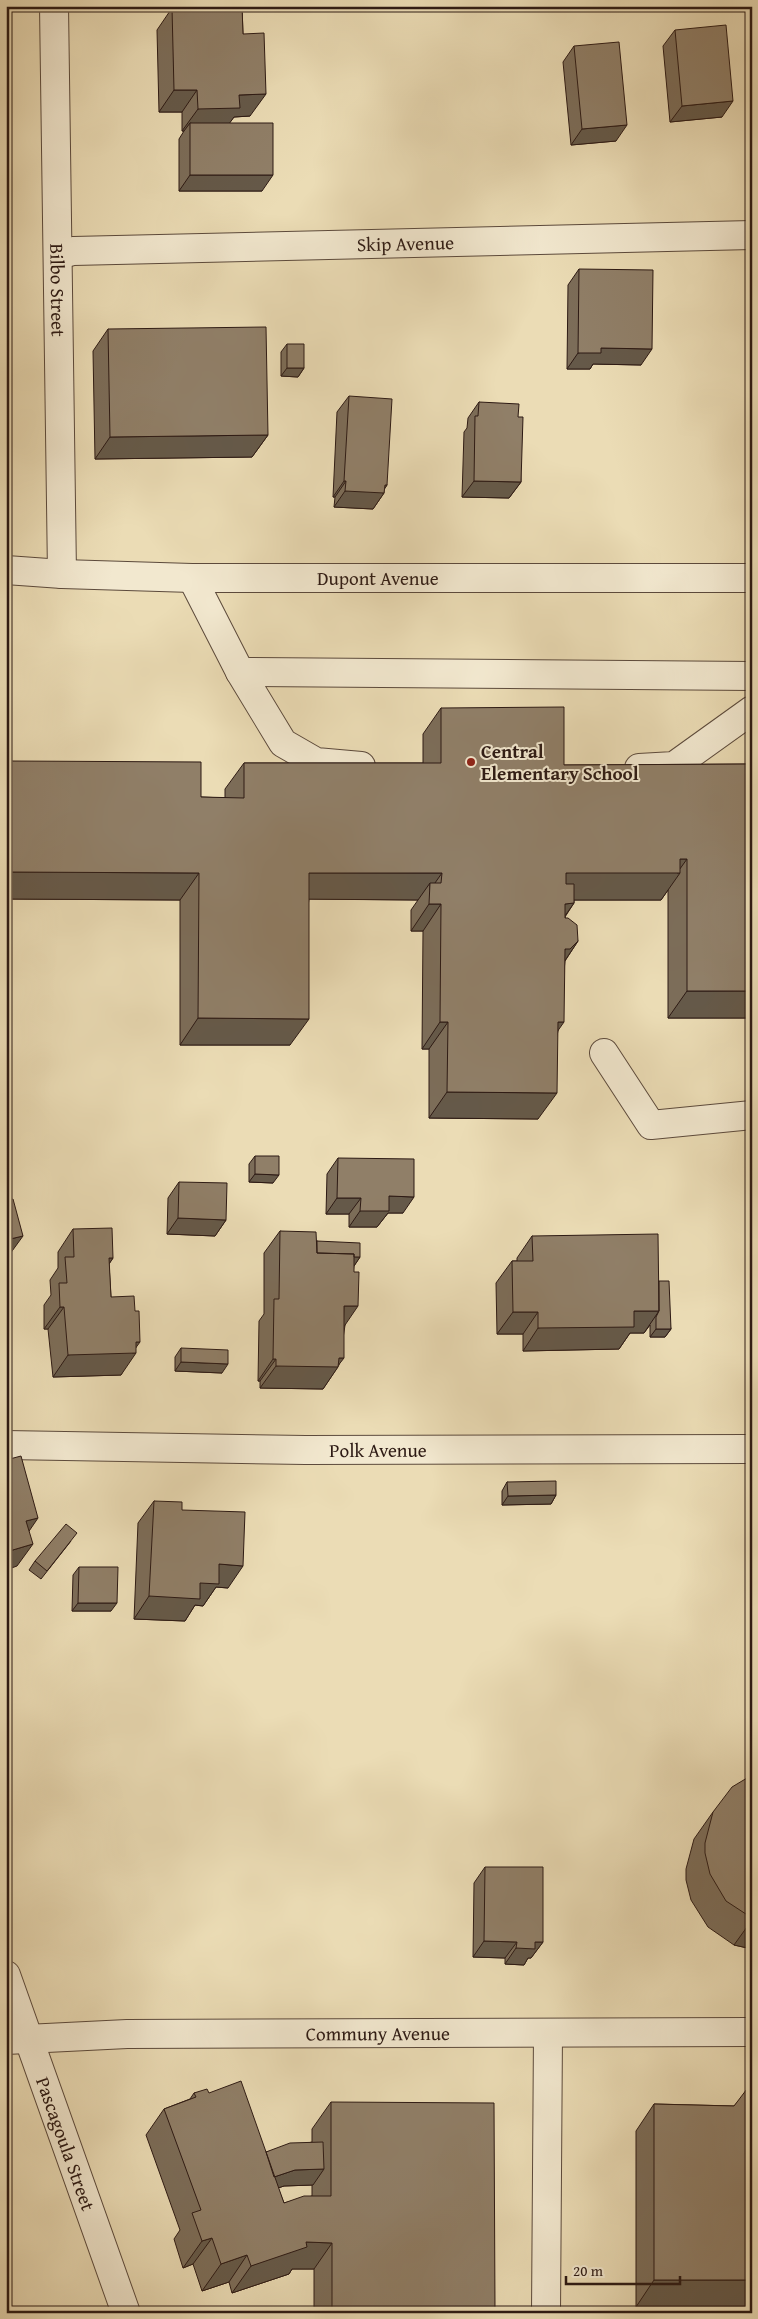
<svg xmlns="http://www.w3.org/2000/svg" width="758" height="2319" font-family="'Gentium Book Plus',serif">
	<rect width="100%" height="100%" fill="#ebdcb5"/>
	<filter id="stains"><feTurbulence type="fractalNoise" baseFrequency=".004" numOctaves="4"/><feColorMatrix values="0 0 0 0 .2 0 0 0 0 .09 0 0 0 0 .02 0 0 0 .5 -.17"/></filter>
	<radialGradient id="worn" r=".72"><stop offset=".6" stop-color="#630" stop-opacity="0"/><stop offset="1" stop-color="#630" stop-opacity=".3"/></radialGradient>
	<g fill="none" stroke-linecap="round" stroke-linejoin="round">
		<defs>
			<g id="minor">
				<path id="s1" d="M54,6L62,574"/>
				<path id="s2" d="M58,255L73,251L752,235"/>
				<path id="s3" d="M6,570L62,574L192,578H752"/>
				<path d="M192,578L240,672L283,743L316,762L361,766"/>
				<path d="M240,672L752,676"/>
				<path d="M639,768L674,766L752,710"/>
				<path d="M604,1053L651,1125L752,1115"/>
				<path id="s4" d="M6,1445L306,1450L752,1449"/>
				<path id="s5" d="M6,1975L126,2313"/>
				<path id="s6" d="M6,2040L127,2034L752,2032"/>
				<path d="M546,2313L548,2033"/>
			</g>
		</defs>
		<!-- minor casing -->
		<use href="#minor" stroke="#5c4a3c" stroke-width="30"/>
		<!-- minor -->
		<use href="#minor" stroke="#f2e8cf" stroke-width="28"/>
	</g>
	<!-- wall -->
	<path fill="#7c6d59" stroke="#2d1a14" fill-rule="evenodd" d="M190,6H242L243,34L250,116L234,117L229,123L262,191H179V139L184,131H182V112H159L157,30L172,8H189Z
		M675,30L722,117L670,122L663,46Z
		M574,46L616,141L571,145L563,62Z
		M579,269L641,365L593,364L590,369H567L568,285Z
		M108,329L268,435L252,457L95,459L93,351Z
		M287,344L304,368L298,377L281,376V352Z
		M349,396L387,485L384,489V493L373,509L334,507L335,497H333L337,412Z
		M479,402L518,417L521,482L509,498L462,497L464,432L467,428L468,418Z
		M441,708L564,765L752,764V1018H668V890L661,900H574V903L565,917L578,941L565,961L558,1031L538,1119L429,1118V1049H422L423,931H411V910L418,900L309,899L290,1045H180V900L6,899V767L11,761L201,797L225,798V789L244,763H423V734Z
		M255,1156L273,1183L249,1182V1164Z
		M338,1158L403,1213H388L377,1227H349V1214H326L327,1174Z
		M179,1182L226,1220L215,1236L167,1234L168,1198Z
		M73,1229L113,1258L109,1264L111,1297L136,1347L121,1375L53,1377L48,1329H44V1305L51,1295L50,1280L58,1268V1252Z
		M280,1231L317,1241L360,1257L354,1266L339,1365L323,1389L260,1388V1381H258L259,1321L264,1314V1253Z
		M532,1236L659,1281L671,1329L665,1337H650V1325L644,1333H630L619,1349L523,1351V1334H497L496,1283L512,1261H517V1258Z
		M181,1348L222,1373L175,1371V1357Z
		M507,1482L556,1495L551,1504L502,1505V1491Z
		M154,1501L182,1510L228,1588L216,1587L203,1606L195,1605L185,1621L134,1619L138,1523Z
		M71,1541L41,1579L29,1570L35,1561Z
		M79,1567L111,1611H72L73,1575Z
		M752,1775V1949L734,1945L708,1927L691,1900L686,1880V1869L694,1839L713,1812Z
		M485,1867L543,1942L531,1958H528L524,1965L505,1964V1958L473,1957L474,1883Z
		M752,2086V2307H636V2131L654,2104L734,2106Z
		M194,2093H209L266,2152L312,2142V2129L331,2102L495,2311L494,2313H314V2269H292L289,2274L232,2293L229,2282L202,2291L193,2264L183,2268L174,2239L180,2230L146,2135L164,2109L190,2099ZM312,2185V2196L284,2203L278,2188L284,2186Z"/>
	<!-- shaded-wall -->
	<path fill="#655949" stroke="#2d1a14" d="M174,90H197L182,112H159Z
		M266,94L250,116L234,117L224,131L190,123L184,131H182L198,109L239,95Z
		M733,101L722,117L670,122L682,106Z
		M627,125L616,141L571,145L582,129Z
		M190,175H273L262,191H179Z
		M601,348L652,349L641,365L593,364L590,369H567L578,353Z
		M287,368H304L298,377L281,376Z
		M268,435L252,457L95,459L110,437Z
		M344,481H346L335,497H333Z
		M474,481L521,482L509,498L462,497Z
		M385,485H387L382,493H384L373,509L334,507L345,491Z
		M680,859H687L677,873H680L661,900H547L566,873Z
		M10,872L199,873L180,900L6,899V878Z
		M309,873H442L430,890V883L418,900L291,899Z
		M574,903L555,930L565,904Z
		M429,904H441L423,931H411Z
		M578,941L560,968L565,949Z
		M687,991H752V1018H668Z
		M198,1018L309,1019L290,1045H180Z
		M440,1022H448L429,1049H422Z
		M558,1022H564L545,1049Z
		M447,1092L557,1093L538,1119L429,1118Z
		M255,1174L279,1175L273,1183L249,1182Z
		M389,1196L414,1197L403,1213H388L377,1227H349L360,1211Z
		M337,1198H361L349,1214H326Z
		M178,1218L226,1220L215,1236L167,1234Z
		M23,1236L7,1258H6V1240Z
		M311,1254L360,1257L354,1266Z
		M109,1258H113L98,1280Z
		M344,1306H358L343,1328Z
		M60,1307H64L48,1329H44Z
		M634,1311H659L644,1333H630L619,1349L523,1351L538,1328Z
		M513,1312H538L523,1334H497Z
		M656,1329H671L665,1337H650Z
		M136,1342H140L132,1353H136L121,1375L53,1377L68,1355Z
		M339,1358H344L337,1367H338L323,1389L260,1388L276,1366Z
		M273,1359H276L260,1381H258Z
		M181,1362L228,1364L222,1373L175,1371Z
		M556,1495L551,1504L502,1505L508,1496Z
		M38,1518L23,1540L26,1521Z
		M33,1544L17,1566L6,1570V1552Z
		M219,1564L243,1566L228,1588L216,1587L203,1606L195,1605L185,1621L134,1619L149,1596L200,1583Z
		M78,1603H117L111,1611H72Z
		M752,1920V1949L734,1945Z
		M484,1941L517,1942L505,1958L473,1957Z
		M535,1942H543L531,1958H528L524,1965L505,1964L516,1948Z
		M324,2169L313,2185L284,2186L254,2196L265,2180L295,2170Z
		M212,2238L193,2264L183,2268L202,2241Z
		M306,2242L332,2243L314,2269H292L289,2274L232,2293L251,2266Z
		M247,2255L229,2282L202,2291L221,2264Z
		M654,2280H752V2307H636Z
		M332,2311H495L494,2313H331Z"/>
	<!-- building -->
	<path fill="#907f68" stroke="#2d1a14" d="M203,6H242L243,34L264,33L266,94L239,95L240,108L198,109L197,90H174L172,8L203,7Z
		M726,25L733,101L682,106L675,30Z
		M619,42L627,125L582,129L574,46Z
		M190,123H273V175H190Z
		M579,269L653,270L652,349L601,348V353H578Z
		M266,327L268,435L110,437L108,329Z
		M287,344H304V368H287Z
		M349,396L392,399L387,485H385L384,493L345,491L346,481H344Z
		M479,402L519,404L518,417H523L521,482L474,481L475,416H478Z
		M564,707V765L752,764V991H687V859H680V873H566V884H574V903L565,904V918H568L577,925L578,941L570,949H565L564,1022H558L557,1093L447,1092L448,1022H440L441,904H429L430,883H441L442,873H309V1019L198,1018L199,873L10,872L11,761L201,762V797L244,798V763H441V708Z
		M255,1156H279V1175L255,1174Z
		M338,1158L414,1159V1197L389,1196V1211H360L361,1198H337Z
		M179,1182L227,1183L226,1220L178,1218Z
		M13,1199L23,1236L6,1240V1201Z
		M112,1228L113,1258H109L111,1297L134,1296L135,1311H139L140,1342H136V1353L68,1355L64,1307H60L59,1283H67L65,1257H74L73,1229Z
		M280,1231L316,1232L317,1253L354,1254V1272H359L358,1306H344V1358H339L338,1367L276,1366V1359H273L274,1299H279Z
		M658,1234L659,1311H634V1327L538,1328V1312H513L512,1261H533L532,1236Z
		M317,1241L360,1243V1257H354V1254L317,1253Z
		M659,1281H669L671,1329H656V1317L659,1311Z
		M181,1348L228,1350V1364L181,1362Z
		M21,1456L38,1518L26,1521L33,1544L6,1552V1460Z
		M556,1481V1495L508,1496L507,1482Z
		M154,1501L182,1502V1510L245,1512L243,1566L219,1564V1584L200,1583V1599L149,1596Z
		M66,1524L77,1533L47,1571L35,1561Z
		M79,1567H118L117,1603H78Z
		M752,1775V1918L726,1901L710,1874L705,1853V1843L713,1812L732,1787Z
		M485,1867H543V1942H535V1949L516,1948L517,1942L484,1941Z
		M241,2081L284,2203L304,2196H331V2102L494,2103L495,2311H332V2243L306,2242L307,2247L251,2266L247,2255L221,2264L212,2238L202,2241L192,2213L201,2210L164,2109L196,2097L194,2093L207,2089L209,2093Z
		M750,2085L752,2086V2280H654V2104L734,2106Z
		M323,2142L324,2169L295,2170L274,2177L266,2152L290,2143Z"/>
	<!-- markers -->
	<circle fill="#8f2418" stroke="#f2e8cf" stroke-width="2" cx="471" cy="762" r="5"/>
	<g text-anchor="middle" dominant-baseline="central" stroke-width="4" stroke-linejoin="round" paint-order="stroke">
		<!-- street labels -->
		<g font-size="19" fill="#2d1a14" stroke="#f2e8cf">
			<text stroke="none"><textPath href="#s2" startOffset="348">Skip Avenue</textPath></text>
			<text stroke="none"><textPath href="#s1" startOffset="284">Bilbo Street</textPath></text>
			<text stroke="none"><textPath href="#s3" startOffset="372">Dupont Avenue</textPath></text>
			<text stroke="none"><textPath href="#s4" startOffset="372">Polk Avenue</textPath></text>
			<text stroke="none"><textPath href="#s6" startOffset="372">Communy Avenue</textPath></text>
			<text stroke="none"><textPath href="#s5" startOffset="179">Pascagoula Street</textPath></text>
		</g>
		<!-- poi labels -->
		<g font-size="19" font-weight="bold" fill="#2d1a14" stroke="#f2e8cf" text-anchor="start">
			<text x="481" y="751">Central<tspan x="481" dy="22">Elementary School</tspan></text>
		</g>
	</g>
	<!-- margin -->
	<rect width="758" height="2319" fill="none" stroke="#ebdcb5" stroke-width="25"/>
	<rect x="8" y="8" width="743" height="2304" fill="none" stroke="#2d1a14" stroke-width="2.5"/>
	<rect x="12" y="12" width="733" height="2294" fill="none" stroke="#2d1a14"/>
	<!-- scale -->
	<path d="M566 2276v8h114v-8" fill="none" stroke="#2d1a14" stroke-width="2.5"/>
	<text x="573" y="2276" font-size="15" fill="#2d1a14" stroke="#f2e8cf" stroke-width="4" paint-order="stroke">20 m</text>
	<rect width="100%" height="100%" filter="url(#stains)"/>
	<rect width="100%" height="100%" fill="url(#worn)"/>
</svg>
